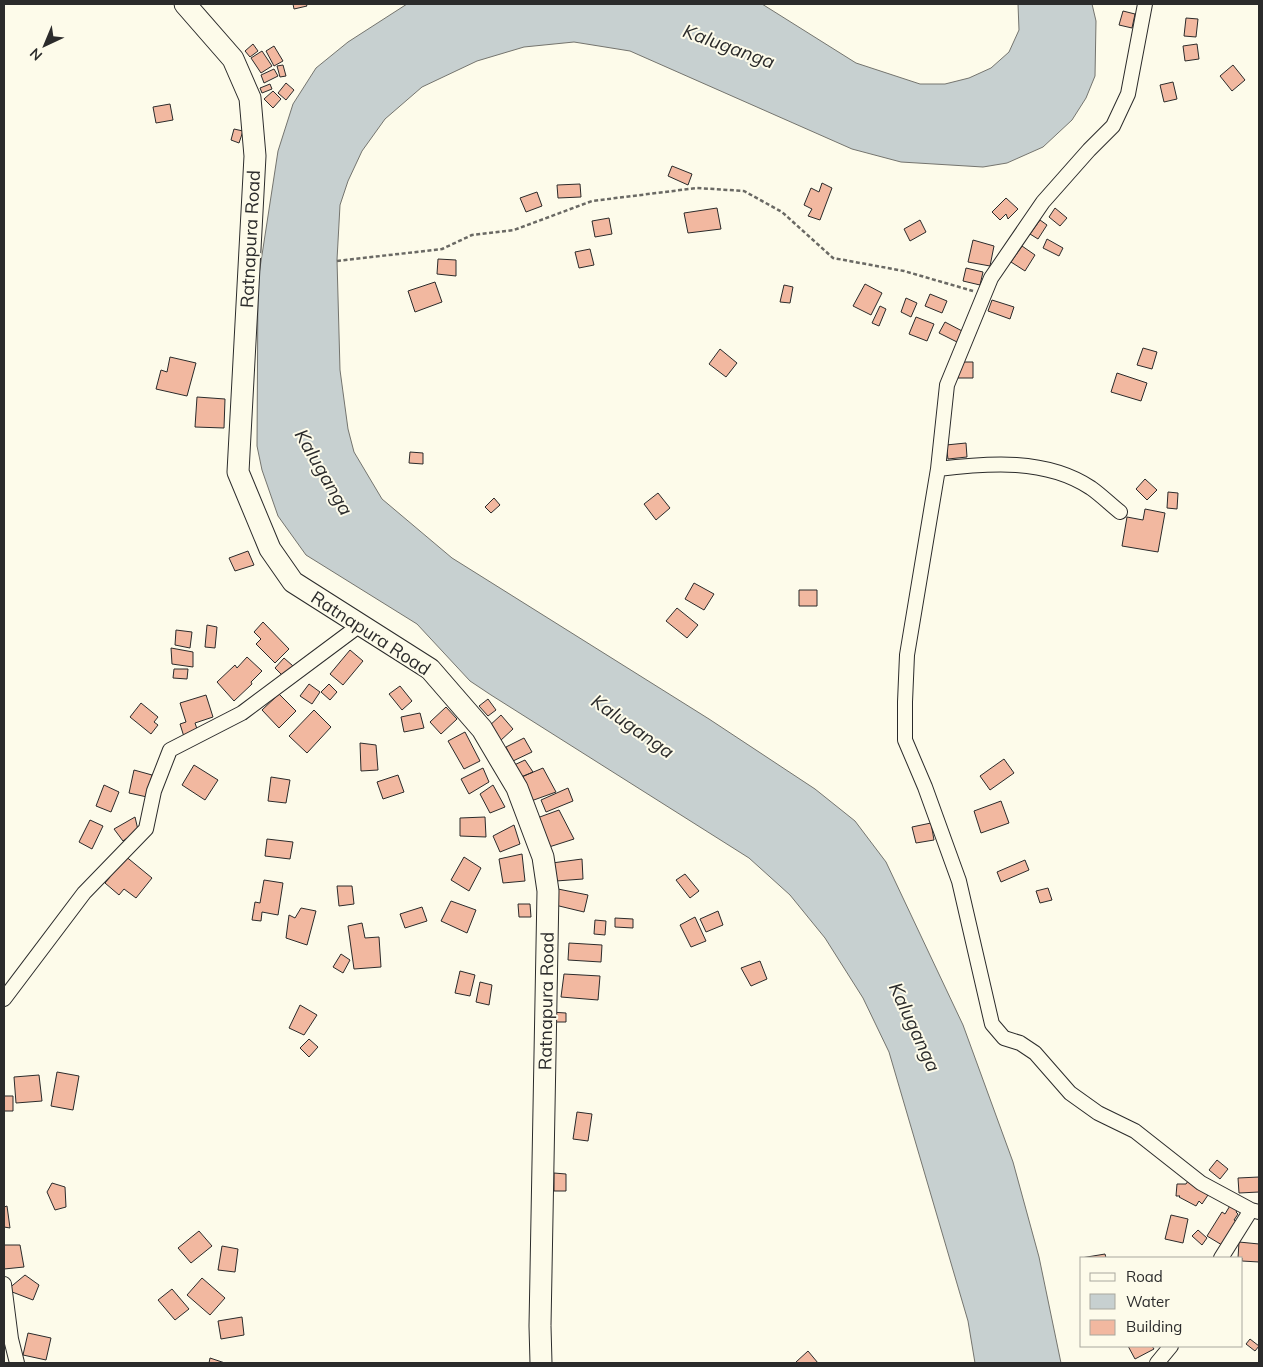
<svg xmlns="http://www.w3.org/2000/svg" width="1263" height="1367" font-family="Mulish,sans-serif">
	<rect width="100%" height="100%" fill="#fdfbea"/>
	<!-- water -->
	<path fill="#c7d0d0" stroke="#74746e" d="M407,4H762L856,63L920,84H945L969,78L991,68L1009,52L1019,30L1018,4H1092L1096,21L1095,76L1086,98L1072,120L1043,147L1007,163L983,167L901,162L852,149L630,51L574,42L524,47L477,61L422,87L385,119L362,151L348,181L340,205L337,260L340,370L348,429L354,452L382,499L452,558L709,719L815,789L855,821L886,862L963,1025L1013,1162L1039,1257L1061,1363H975L968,1321L889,1052L863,998L825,938L790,895L749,858L491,695L470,681L417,624L306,555L278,516L262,470L257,446L258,281L278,151L293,104L316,68L348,42Z"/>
	<!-- building -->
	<path fill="#f2b8a0" stroke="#2b2b2b" d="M293,4H306L307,6L294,9Z
		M1123,11L1135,14L1132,28L1119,25Z
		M1186,18L1198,19L1196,37L1184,36Z
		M253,44L258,51L250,57L245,51Z
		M1197,44L1199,59L1185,61L1183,46Z
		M274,46L283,61L274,66L266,51Z
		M262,51L272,66L261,73L251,58Z
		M283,65L286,76L280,77L277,66Z
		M1233,65L1245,80L1232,91L1220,76Z
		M274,69L278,76L264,83L261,75Z
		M1173,82L1177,99L1164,102L1160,85Z
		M286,83L294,90L286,100L278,93Z
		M270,84L272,89L262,93L260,88Z
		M273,91L281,99L273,108L264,99Z
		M170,104L173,120L156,123L153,107Z
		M234,129L243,131L239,143L231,140Z
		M672,166L692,174L688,185L668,176Z
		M822,183L832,188L820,220L808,216L812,209L804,205L811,188L819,192Z
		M580,184L581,197L558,198L557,185Z
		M537,192L542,206L526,212L520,198Z
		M1006,198L1018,209L1008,219L1006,214L1000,220L992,212Z
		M717,208L721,229L688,233L684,213Z
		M1055,208L1067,218L1060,226L1049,217Z
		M609,218L612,234L595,237L592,221Z
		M920,220L926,232L910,241L904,229Z
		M1040,220L1047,225L1038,239L1030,234Z
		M1047,239L1063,248L1059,256L1043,248Z
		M973,240L994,246L990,266L968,262Z
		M1022,246L1035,255L1025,271L1011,262Z
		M590,249L594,265L579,268L575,252Z
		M438,259L456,260V276L437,274Z
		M966,268L983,272L980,285L963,281Z
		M435,282L442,302L415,312L408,291Z
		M865,284L882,293L871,315L853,306Z
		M784,285L793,287L790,303L780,302Z
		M930,294L947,301L942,313L925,306Z
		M906,298L917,303L911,317L901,312Z
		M992,300L1014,307L1010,319L988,311Z
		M880,306L886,309L879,326L872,323Z
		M916,317L934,324L927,341L909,334Z
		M945,322L964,332L959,343L939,333Z
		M1143,348L1157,352L1152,369L1137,365Z
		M720,349L737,363L726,377L709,364Z
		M170,357L196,363L187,396L156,389L161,370L167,372Z
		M958,362H973V378H958Z
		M1117,373L1147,383L1141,401L1111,392Z
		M197,397L225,399L224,428L195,427Z
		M966,443L967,457L948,459L946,445Z
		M410,452L423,453V464L409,463Z
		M1145,479L1157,490L1147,500L1136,489Z
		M1168,492L1178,493L1177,509L1167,508Z
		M658,493L670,508L656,520L644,504Z
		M494,498L500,505L491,513L485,507Z
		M1145,509L1165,513L1158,552L1122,546L1127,517L1143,520Z
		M248,551L254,565L235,571L229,558Z
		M694,583L714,594L704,610L685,599Z
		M799,590H817V606H799Z
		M677,608L698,625L687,638L666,621Z
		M263,622L289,649L275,663L256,644L261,639L254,632Z
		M207,625L217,627L215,648L205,647Z
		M176,630L192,632L190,648L175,645Z
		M171,648L193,652V667L172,664Z
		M350,650L363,661L343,685L330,674Z
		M247,657L262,671L251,682L252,684L234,701L217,682L235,665L237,668Z
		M284,658L293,666L284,677L275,668Z
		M174,669H188L187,679L173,678Z
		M309,684L320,692L312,704L300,696Z
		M329,684L337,692L330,700L321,692Z
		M400,686L412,701L402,710L389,694Z
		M279,694L296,711L279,728L262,710Z
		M206,695L213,717L195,723L199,735L185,740L180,724L186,722L180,703Z
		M488,699L496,710L488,716L479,706Z
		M141,703L158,717L154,722L158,725L151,734L130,717Z
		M446,707L457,719L441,734L430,722Z
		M314,710L331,727L307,753L289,736Z
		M420,713L424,728L404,732L401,717Z
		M501,715L513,729L500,741L488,727Z
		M465,732L480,761L464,769L448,741Z
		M524,738L532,752L513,761L506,747Z
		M360,743L376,745L378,770L361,771Z
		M1004,759L1014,773L990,790L980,776Z
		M525,760L533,772L519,778L512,766Z
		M194,765L218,780L205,800L182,785Z
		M483,768L489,782L469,794L461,779Z
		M543,768L556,792L531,801L519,778Z
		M134,770L152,775L147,797L129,793Z
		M398,775L404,792L383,799L377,782Z
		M271,777L290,780L286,803L268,801Z
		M104,785L119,792L111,812L96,806Z
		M493,785L505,807L490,813L480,794Z
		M568,788L573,801L546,812L541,800Z
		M1001,801L1009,823L981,833L974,811Z
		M559,810L574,839L549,847L537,818Z
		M135,817L138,830L123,841L114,829Z
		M485,817L486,837L460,836V818Z
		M90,820L103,826L92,849L79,842Z
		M931,823L934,840L916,843L912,827Z
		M514,825L520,844L500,852L493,836Z
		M267,839L293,842L290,859L265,856Z
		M522,854L525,881L503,883L499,859Z
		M124,855L152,878L136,898L124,889L119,895L105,883L110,877L107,874Z
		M464,857L481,868L469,891L451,880Z
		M582,859L583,879L556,881L552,863Z
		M1025,860L1029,870L1001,882L997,872Z
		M685,874L699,891L690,898L676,880Z
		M264,880L283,883L278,915L262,912L261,921L252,920L255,902L260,903Z
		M337,886H352L354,904L339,906Z
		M1048,888L1052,900L1040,903L1036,891Z
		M558,889L588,895L584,912L555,905Z
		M451,901L476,910L467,933L441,921Z
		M518,904H530L531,917H519Z
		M422,907L427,921L405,928L400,914Z
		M301,908L316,911L307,945L286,938L289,915L295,918Z
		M718,911L723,925L706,932L700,919Z
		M695,917L706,941L691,947L680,925Z
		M615,918L633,919V928L615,927Z
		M595,920L606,921L605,935L594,934Z
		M362,923L365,938L379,937L381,967L354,969L348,926Z
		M569,943L602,945L601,962L568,960Z
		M341,954L350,960L343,973L333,967Z
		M760,961L767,979L751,986L741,968Z
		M460,971L475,975L470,996L455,993Z
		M564,974L600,976L598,1000L561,997Z
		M480,982L492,985L489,1005L476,1002Z
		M300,1005L317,1015L304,1035L289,1028Z
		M550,1012L566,1013V1022H549Z
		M309,1039L318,1047L309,1057L300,1048Z
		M57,1072L79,1076L73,1110L51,1106Z
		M39,1075L42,1101L16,1103L14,1077Z
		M4,1096H13V1111H4Z
		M577,1112L592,1114L588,1141L573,1139Z
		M1217,1160L1228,1169L1220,1179L1209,1170Z
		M554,1173L566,1174V1191H554Z
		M1259,1177V1192L1239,1193L1238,1178Z
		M1188,1181L1205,1191L1204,1192L1208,1195L1202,1204L1199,1201L1196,1206L1179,1197L1180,1196H1176L1177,1184H1186Z
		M52,1183L65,1187L66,1207L55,1210L47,1192Z
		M1231,1204L1238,1209L1236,1212L1238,1214L1234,1220L1237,1222L1222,1245L1207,1236L1222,1212L1225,1214Z
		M7,1206L10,1228L4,1227V1207Z
		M1171,1215L1188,1219L1183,1243L1165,1239Z
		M1198,1230L1207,1238L1202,1245L1192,1236Z
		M199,1231L212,1246L191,1263L178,1248Z
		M1239,1242L1259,1244V1262L1242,1261V1258H1238Z
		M4,1245H20L24,1267L4,1269Z
		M222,1246L238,1249L235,1272L218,1270Z
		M1105,1254L1106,1258H1082V1262L1081,1258Z
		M25,1275L39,1285L33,1300L7,1290Z
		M202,1278L225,1298L210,1315L187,1295Z
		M172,1289L189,1309L175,1320L158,1300Z
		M242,1317L244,1335L221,1339L218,1321Z
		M28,1333L51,1338L46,1360L23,1355Z
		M1250,1339L1259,1346L1255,1351L1246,1344Z
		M1128,1346H1152L1154,1349L1135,1359Z
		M808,1351L818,1363H797L796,1362Z
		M210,1358L225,1363H209Z"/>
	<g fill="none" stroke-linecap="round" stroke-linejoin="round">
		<defs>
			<path id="minor" d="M1145,4L1128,94L1113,126L1089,150L1043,202L991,278L947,385L938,469L907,655L905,702V740L925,787L959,881L992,1024L1004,1038L1020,1043L1035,1053L1070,1093L1098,1113L1135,1131L1201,1183L1251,1210L1259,1212
				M938,469C988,463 1046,458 1091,488C1101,495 1110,504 1120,512
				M4,999L84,893L146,829L154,791L170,750L242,713L360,625
				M1221,1258L1251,1210
				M4,1284L11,1339L17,1363
				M1157,1363L1171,1346"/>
			<path id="highway" d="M185,4L233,59L250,98L255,156L238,472L270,549L293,582L430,669L482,729L517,788L543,857L548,891L540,1326L541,1363"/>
		</defs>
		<!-- minor casing -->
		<use href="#minor" stroke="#2b2b2b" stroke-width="16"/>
		<!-- highway casing -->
		<use href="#highway" stroke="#2b2b2b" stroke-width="23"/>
		<!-- path -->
		<path stroke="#6a6964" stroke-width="2.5" stroke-dasharray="4 2.5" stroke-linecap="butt" d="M337,261L442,249L472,235L514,230L592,201L697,188L744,191L782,212L833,258L904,271L973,291"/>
		<!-- minor -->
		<use href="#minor" stroke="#fdfbea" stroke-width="14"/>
		<!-- highway -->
		<use href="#highway" stroke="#fdfbea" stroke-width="21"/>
	</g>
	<g text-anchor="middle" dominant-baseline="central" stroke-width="4" stroke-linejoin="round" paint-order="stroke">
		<!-- street labels -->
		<g font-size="18" fill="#2b2b2b" stroke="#fdfbea">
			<text transform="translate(250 239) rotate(-87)">Ratnapura Road</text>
			<text transform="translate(371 633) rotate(33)">Ratnapura Road</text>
			<text transform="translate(546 1001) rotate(-89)">Ratnapura Road</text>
		</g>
		<!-- water labels -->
		<g font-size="19" font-style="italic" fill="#2b2b2b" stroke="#fdfbea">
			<text transform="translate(729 46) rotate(20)">Kaluganga</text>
			<text transform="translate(324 472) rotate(60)">Kaluganga</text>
			<text transform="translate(633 726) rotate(35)">Kaluganga</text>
			<text transform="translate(915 1027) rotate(65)">Kaluganga</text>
		</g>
	</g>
	<!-- border -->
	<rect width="1263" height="1367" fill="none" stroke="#2b2b2b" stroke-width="10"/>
	<!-- legend -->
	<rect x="1080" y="1257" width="162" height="90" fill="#fdfbea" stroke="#a9a89e"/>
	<rect x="1090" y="1273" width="25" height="8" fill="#fdfbea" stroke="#a9a89e"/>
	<text x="1126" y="1282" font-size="15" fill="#2b2b2b">Road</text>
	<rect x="1090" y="1294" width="25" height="15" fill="#c7d0d0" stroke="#a9a89e"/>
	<text x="1126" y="1307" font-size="15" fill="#2b2b2b">Water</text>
	<rect x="1090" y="1320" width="25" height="15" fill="#f2b8a0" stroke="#a9a89e"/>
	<text x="1126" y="1332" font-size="15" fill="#2b2b2b">Building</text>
	<!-- north arrow -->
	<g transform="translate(45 45) rotate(224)" stroke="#fdfbea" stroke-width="4" paint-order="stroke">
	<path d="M0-4L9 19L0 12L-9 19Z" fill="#2b2b2b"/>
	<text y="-8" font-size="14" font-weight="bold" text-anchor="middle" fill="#2b2b2b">N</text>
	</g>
</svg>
